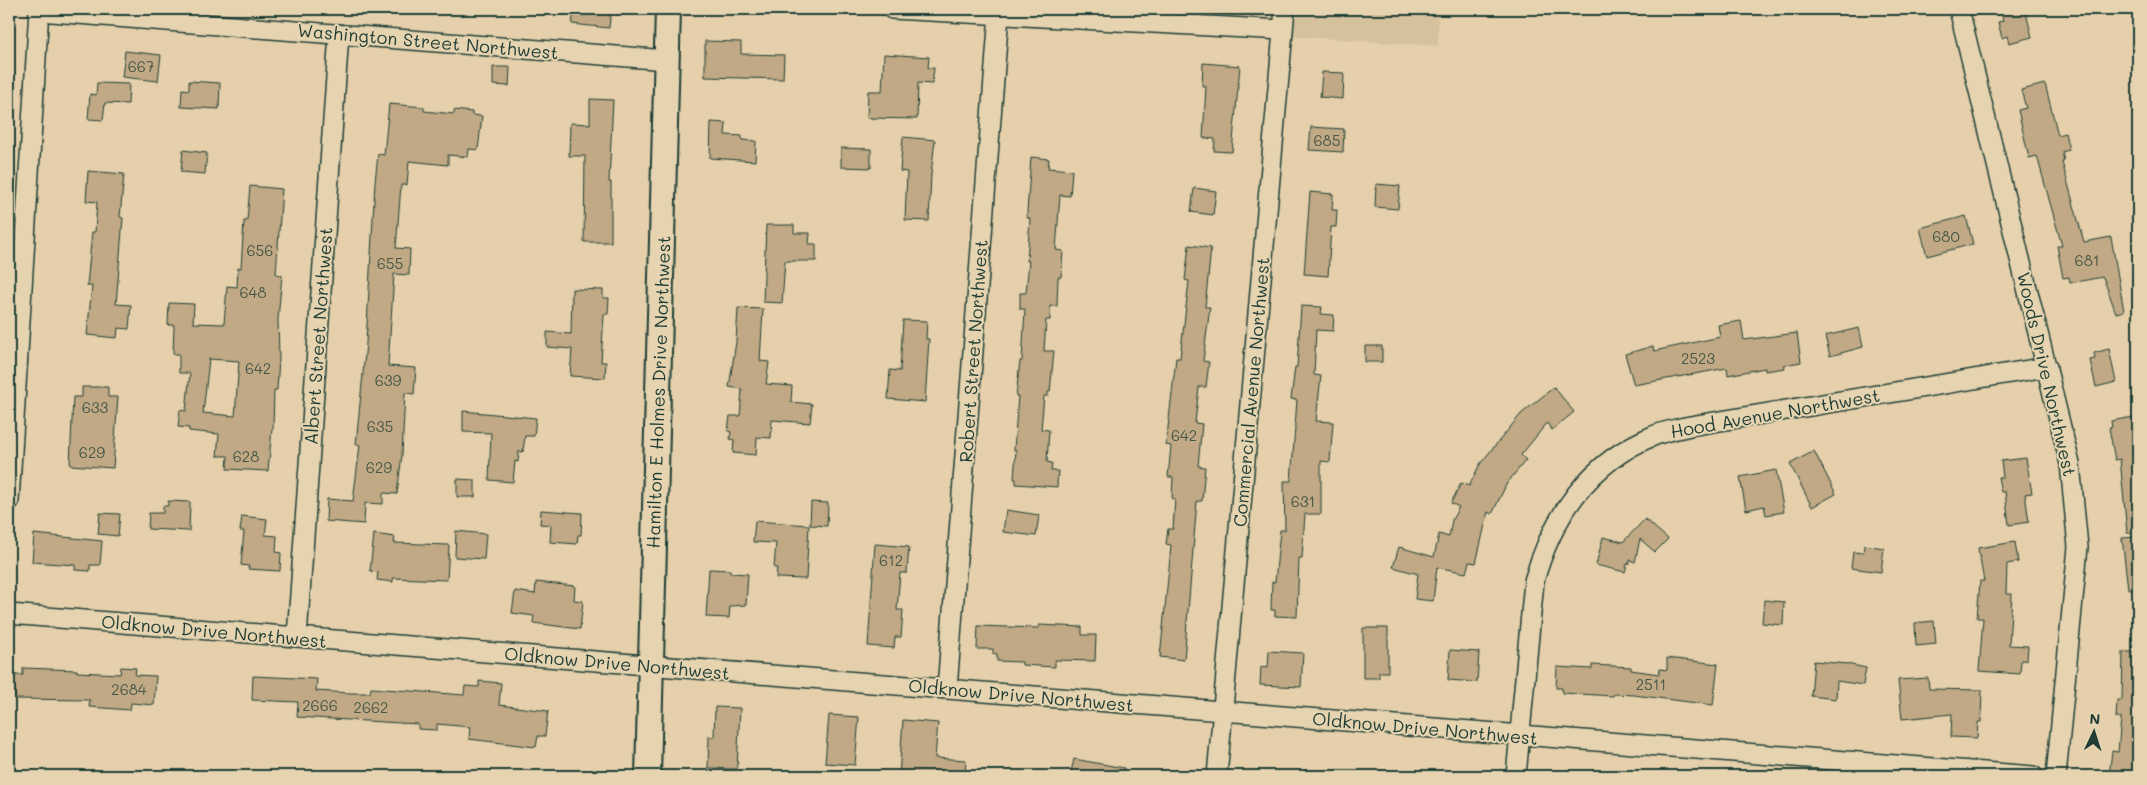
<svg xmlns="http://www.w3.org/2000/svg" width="2147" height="785" font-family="Mali,sans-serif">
	<rect width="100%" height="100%" fill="#e5d0ab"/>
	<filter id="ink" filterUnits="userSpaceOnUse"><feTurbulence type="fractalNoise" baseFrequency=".02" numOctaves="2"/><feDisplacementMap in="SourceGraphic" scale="10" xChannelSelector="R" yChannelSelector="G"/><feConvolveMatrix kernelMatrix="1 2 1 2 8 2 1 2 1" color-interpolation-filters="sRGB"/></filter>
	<g filter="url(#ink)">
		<!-- built -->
		<path fill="#d6c19d" d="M830,9H1438V46L1139,26Z"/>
		<!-- building -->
		<path fill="#c0a984" stroke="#1f3d34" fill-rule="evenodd" d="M574,9H611L609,28L572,24Z
			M2013,9H2025L2032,37L2009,43L2007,36L2002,38L1998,22L2003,21L2001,12Z
			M705,41L741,42V54L784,55L783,79L705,77Z
			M125,51L161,55L158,81L122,77Z
			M884,54L929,57L928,68H934L932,84L918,83L917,119L867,118L868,91H882Z
			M1203,63L1240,66L1232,152L1214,151L1215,139L1203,138L1206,86H1202Z
			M493,67H510L509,86L493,85Z
			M1322,72L1344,73L1343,99L1320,97Z
			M189,81L220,83L219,109L181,107L182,89L189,90Z
			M97,83L129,84L128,104L105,103L103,120L88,119L90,94L96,95Z
			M2045,84L2058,135L2065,133L2069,150L2062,152L2064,161L2062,162L2084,242L2111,237L2124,311L2116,313L2103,277L2070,283L2069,277L2063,278L2057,246H2062L2037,156L2029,158L2018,110L2026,108L2021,90Z
			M590,99L613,100L609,182H611V242H584L585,156H569L570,123L590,124Z
			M389,104L424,107V111L454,114V110L472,112V115L482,116L478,150L469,149L468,157L448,155V165L409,161L407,185H401L396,248L410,249L409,275L394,274L388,366L416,368L414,394L405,393L402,455L397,494L383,493V504L365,503L364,524L326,521L327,499L353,501L360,445L356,444L366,343L375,182L378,154L384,155Z
			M711,122L726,123L725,135L742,136V140L756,141L755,161L710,158Z
			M1311,127L1344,129L1343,152L1309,150Z
			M903,137L935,140L931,174L929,221L905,220L907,172L900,171Z
			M841,148L871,149V168L841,167Z
			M183,150L207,153L205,174L181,172Z
			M1031,157L1049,159L1048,168L1072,170L1070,196L1060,195L1056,250L1063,251L1061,277H1058L1057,306H1050V320H1046L1044,351H1054L1050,392H1048V396H1044L1041,429L1049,430L1047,462L1052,463L1051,471H1058L1057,487L1016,484V479H1014L1016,450H1014L1018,396H1016L1020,361H1022L1025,309H1020V293H1026L1029,261H1027L1030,218H1027V212Z
			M88,171L124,174L120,217L123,218L116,304L131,305L129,329L118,328L117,338L87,335L92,286H87L92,232H95L97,202L86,201Z
			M1376,184L1400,186L1398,209L1375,207Z
			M250,186L282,189L276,274L282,275L278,319L279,358L277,390H274L273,429H272L268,471L227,469L228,456H217L219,434L189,431V428L178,427L180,410L186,411L190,373H179V354H173L174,325H168L169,303L194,304L193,323L224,324L227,286L237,287L238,268H241L244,221H247ZM209,359L239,361L235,416L203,413Z
			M1194,188L1216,191L1213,215L1191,212Z
			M1310,192L1333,194L1332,210H1337L1336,227H1331L1328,276L1304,274Z
			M1966,216L1973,244L1927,256L1920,228Z
			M766,225H794V233H810L809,244H816V261H785L782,303L763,302Z
			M1189,245L1211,248L1205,307H1210L1203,361L1209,362L1206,387H1199L1195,423L1202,424L1198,466L1205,467L1202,501H1197L1184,660L1160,657L1170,558L1171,545L1166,544L1168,529H1173L1175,499H1172L1173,477H1168L1171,446L1166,445L1176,358H1180L1189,281L1185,280Z
			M572,289L603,290V298H609L608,314H604L601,362H606L605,378L570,376L572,349L547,347V332L571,334Z
			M1301,306L1322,307L1321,314L1334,315L1333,331L1316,330L1314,375L1321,376L1316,421L1333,422L1330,462L1321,461V514H1305L1302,558H1299L1297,617L1275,616V610H1271L1272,582H1275L1280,530H1285L1284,481H1291L1297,400L1291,399L1295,367H1297Z
			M738,308L763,309L760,361L769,362L766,384L792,386L791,402L812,404L810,423L772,420L771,438L757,437L756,455L733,453L734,440L730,439L731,432L728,431L730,416H740L742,389L729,387L736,342Z
			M903,320L927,321L926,339H929L925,402L888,399L890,370L900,371Z
			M1741,321L1744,340L1797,333L1801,362L1784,365L1785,368L1765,371V368L1728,375L1727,368L1634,385L1625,354L1653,346L1654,351L1720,337L1718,325Z
			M1859,328L1863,347L1830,356L1825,336Z
			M1365,346H1382V362H1365Z
			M2109,349L2116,382L2096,387L2090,360L2095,359L2094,353Z
			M82,387H108V397H118L113,468L70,465L73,397H82Z
			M1554,387L1574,412L1552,430L1547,423L1521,455L1526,460L1507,483L1492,514L1488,512L1476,563L1469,562L1466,573L1437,567L1433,601L1415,599L1418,574L1393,567L1399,547L1434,557L1439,534L1449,537L1452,520L1459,507L1451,503L1461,483L1469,486L1480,464L1521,414Z
			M463,411L536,418L534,436H525L523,452L519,451L518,462L515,461L513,482L489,480L491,433L463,432Z
			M2133,417L2138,445V533H2127L2120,459L2115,460L2109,428L2112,427L2111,421Z
			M1814,451L1836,494L1812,507L1790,464Z
			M2026,458L2032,493L2025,494L2029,522L2009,525L2005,492H2001L1998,477H2003L2001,461Z
			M1776,470L1784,512L1766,515L1764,506L1746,510L1740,477Z
			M457,479L475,480V497H457Z
			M168,501L190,502L189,531L148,529L149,513H163V506H168Z
			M811,502L828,503L827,526L810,525Z
			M541,510L582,513L581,535H578L577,544L550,542L551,525L540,524Z
			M1006,510L1039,515L1036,536L1003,532Z
			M100,513L120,514L118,536L98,534Z
			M242,516L267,519L265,535L277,536L276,552L281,553L280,571L248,569L249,566L241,565L244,531H240Z
			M1645,519L1668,539L1655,552L1640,539L1635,562L1630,560L1629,564H1627L1625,572L1596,565L1603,537L1623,542Z
			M755,521L809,525L806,579L776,578L777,568H774L776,543L753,542Z
			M456,531L486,534L484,559L455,557Z
			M34,534L102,541L100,565H90V571L75,570V565L32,562Z
			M374,534L395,537L394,543L449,545L447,580L393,578V582L377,580L378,572L370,571Z
			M2138,537V588L2128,589L2122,538Z
			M2015,542L2018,562L2007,564L2006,594H2012L2009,645L2028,646L2027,660H2021L2020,674L1979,671L1983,618H1977L1980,581H1984L1978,548Z
			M875,544L909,547L907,573H900L897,610H903L901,637H895L894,648L868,646Z
			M1864,545L1884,548L1881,572L1851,568L1853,552L1863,553Z
			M709,569L730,570V573L748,574L746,605L730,606L729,618L706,617Z
			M536,582L575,586L574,600L583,601L580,629L533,623L534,616L512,613L515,591L535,594Z
			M1764,600L1784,602L1783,625L1762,623Z
			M1934,621L1936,644L1916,646L1915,623Z
			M1039,625L1082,627V635H1096L1095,661L1055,660V667L1022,665V662L997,661V654H993V649H977L978,626L1039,628Z
			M1363,628H1388V672H1379V678H1363Z
			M1450,650L1479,652L1477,682L1448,680Z
			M1269,651L1303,653L1301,687L1260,685L1261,667L1268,668Z
			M2123,652H2138V776H2109L2112,751L2118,752L2121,718H2116L2117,700H2122Z
			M1667,658L1718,664L1713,705L1634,695L1614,694L1613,696L1562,693V688H1556L1557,667L1592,669V665L1631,667V670L1659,674L1660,669L1667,670Z
			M1814,661L1847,664L1866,668L1863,685L1837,681L1836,699L1811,696Z
			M121,667L136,668L135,675L156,676L154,705L131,703L130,710L89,707L90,700L15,699L14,675H23V668L77,670V672L120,674Z
			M253,676L317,679L316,691L350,693H370L371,688L464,695L465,686L479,687V681L501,683L499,705L548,711L545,736H538L536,747L469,739L470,727L437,724V730L418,729V724L297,717L298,702L252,700Z
			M1928,678L1929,689L1982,690L1981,722H1978L1977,738L1951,737L1952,714L1902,719L1898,680Z
			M715,707L740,708L737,769L708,768L709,736L714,737Z
			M829,715L859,717L855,765L825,763Z
			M903,720L938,723L935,758L966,760L965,776H899Z
			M1074,759L1124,768V776H1070Z"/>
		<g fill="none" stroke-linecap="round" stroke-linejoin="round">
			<defs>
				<path id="minor" d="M892,9L1283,30
					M1959,9L2070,464L2078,547L2056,776
					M39,11L667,60
					M9,501L39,9
					M9,614L2033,776
					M297,637L339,34
					M947,689L999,14
					M1217,776L1285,9
					M1516,776L1534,581C1552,517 1589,462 1653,436C1664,431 1678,429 1690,426L2047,367"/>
				<path id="major" d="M648,776L668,9"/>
			</defs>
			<!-- minor casing -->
			<use href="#minor" stroke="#1f3d34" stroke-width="22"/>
			<!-- major casing -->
			<use href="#major" stroke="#1f3d34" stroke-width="28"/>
			<!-- minor -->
			<use href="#minor" stroke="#e6d4b1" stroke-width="19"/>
			<!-- major -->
			<use href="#major" stroke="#e6d4b1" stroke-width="24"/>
		</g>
	</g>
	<g text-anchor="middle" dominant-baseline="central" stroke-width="4" stroke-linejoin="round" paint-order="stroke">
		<!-- number labels -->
		<g font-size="15" fill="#475848">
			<text x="141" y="66">667</text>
			<text x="1327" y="140">685</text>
			<text x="1946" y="236">680</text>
			<text x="260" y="250">656</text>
			<text x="2087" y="260">681</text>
			<text x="390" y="263">655</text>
			<text x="253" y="292">648</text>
			<text x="1698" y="358">2523</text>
			<text x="258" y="368">642</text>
			<text x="388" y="380">639</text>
			<text x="95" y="407">633</text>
			<text x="380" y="426">635</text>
			<text x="1184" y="435">642</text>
			<text x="92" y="452">629</text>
			<text x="246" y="456">628</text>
			<text x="379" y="467">629</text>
			<text x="1303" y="501">631</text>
			<text x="891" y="560">612</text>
			<text x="1651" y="684">2511</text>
			<text x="129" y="689">2684</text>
			<text x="320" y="705">2666</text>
			<text x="371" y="707">2662</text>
		</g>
		<!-- street labels -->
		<g font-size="18" fill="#1f3d34" stroke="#e6d4b1">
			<text transform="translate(428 41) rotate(5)">Washington Street Northwest</text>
			<text transform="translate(318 336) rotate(-86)">Albert Street Northwest</text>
			<text transform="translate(973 351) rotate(-86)">Robert Street Northwest</text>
			<text transform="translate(2047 374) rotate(77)">Woods Drive Northwest</text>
			<text transform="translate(658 392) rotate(-88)">Hamilton E Holmes Drive Northwest</text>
			<text transform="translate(1251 392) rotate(-85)">Commercial Avenue Northwest</text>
			<text transform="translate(1775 413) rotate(-10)">Hood Avenue Northwest</text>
			<text transform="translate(214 631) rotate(5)">Oldknow Drive Northwest</text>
			<text transform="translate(617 663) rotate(5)">Oldknow Drive Northwest</text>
			<text transform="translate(1021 695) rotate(5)">Oldknow Drive Northwest</text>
			<text transform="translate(1425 728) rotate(5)">Oldknow Drive Northwest</text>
		</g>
	</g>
	<!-- margin -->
	<rect width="2147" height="785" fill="none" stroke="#e6d4b1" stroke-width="30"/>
	<rect x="15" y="15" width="2117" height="755" fill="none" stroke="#1f3d34" stroke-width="2" filter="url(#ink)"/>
	<!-- north arrow -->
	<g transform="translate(2094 732) rotate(4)" stroke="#e6d4b1" stroke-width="4" paint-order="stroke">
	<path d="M0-4L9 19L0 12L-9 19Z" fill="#1f3d34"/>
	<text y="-8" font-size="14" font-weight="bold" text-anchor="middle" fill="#1f3d34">N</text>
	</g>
</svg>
